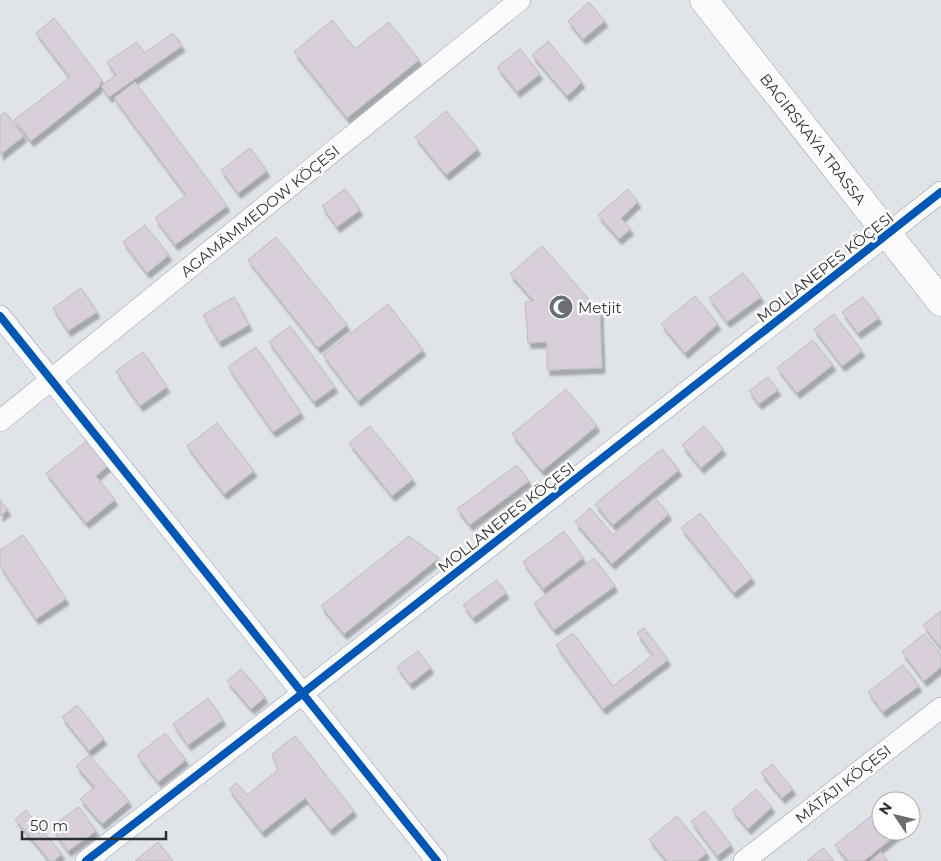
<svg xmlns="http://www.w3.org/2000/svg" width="941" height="861" font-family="Montserrat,sans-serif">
	<defs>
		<filter id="shadow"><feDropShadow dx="3" dy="5.5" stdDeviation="1" flood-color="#0004"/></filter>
	</defs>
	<rect width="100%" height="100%" fill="#e0e4e8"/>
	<!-- building -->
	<path fill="#d8cfdb" stroke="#bcbdc0" filter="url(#shadow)" d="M589,2L605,21L583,39L568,21Z
		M54,18L102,80L98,88L31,141L14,120L70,77L36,33Z
		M332,20L355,49L389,22L419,60L347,118L294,52Z
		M173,33L182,46L109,97L101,86L116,75L107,62L137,42L144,53Z
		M548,41L582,82L567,96L532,55Z
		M520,49L540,74L517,92L497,67Z
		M135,82L227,206L175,245L155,218L186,195L114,98Z
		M446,111L478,149L446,175L415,137Z
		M5,112L24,136L0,155V116Z
		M250,148L267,171L238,193L221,170Z
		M345,189L360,210L337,227L322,206Z
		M628,189L638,202L621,218L631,229L619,239L598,215Z
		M145,225L169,255L147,273L123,242Z
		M276,237L347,325L318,348L248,260Z
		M542,246L600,312L602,368L547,370V342L528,343L525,302L534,301L510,274Z
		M743,273L761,297L727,322L709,298Z
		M81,288L97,312L68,331L53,308Z
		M695,296L718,324L685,353L661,324Z
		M234,297L249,325L219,342L203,315Z
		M863,297L879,318L858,333L842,312Z
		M388,304L423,350L358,401L323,355Z
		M834,314L862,351L842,366L814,329Z
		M290,326L335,387L314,402L269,342Z
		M813,340L833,365L797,393L777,368Z
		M256,347L301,413L273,432L228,367Z
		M143,352L167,387L140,406L116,371Z
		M768,377L778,390L759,404L749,391Z
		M566,389L597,426L542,471L512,434Z
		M217,423L254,471L224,494L187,446Z
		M370,426L413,479L392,496L349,443Z
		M704,426L723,449L701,468L682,445Z
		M88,440L109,465L96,476L115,500L86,523L46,473Z
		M662,449L679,470L613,525L595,504Z
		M517,465L529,481L470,525L457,509Z
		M655,498L669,514L612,564L575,522L590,508L613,535Z
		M0,500L8,510L0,516Z
		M700,513L752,578L734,593L681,528Z
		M564,531L583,558L543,589L523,562Z
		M23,535L66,599L36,619L0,566V550Z
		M409,536L439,558L344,634L321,606Z
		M594,558L615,586L554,630L534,603Z
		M497,580L506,593L473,618L463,605Z
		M941,611V648L923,625Z
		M644,628L668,660L603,709L556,645L573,633L613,686L653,655L637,633Z
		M924,634L941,655V667L924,681L902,652Z
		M418,651L431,668L410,684L397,667Z
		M903,665L919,686L883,712L868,692Z
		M241,669L265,697L251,709L227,681Z
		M208,698L223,720L188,745L173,724Z
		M77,705L104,739L89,751L62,717Z
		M165,733L186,760L158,782L137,755Z
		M295,736L354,811L330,830L305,798L262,832L229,789L237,783L247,795L278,770L272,754Z
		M89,755L129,801L102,824L80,799L95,787L76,766Z
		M772,764L793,789L782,798L761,773Z
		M756,789L772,807L748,829L732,810Z
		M79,807L96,831L68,851L56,835L63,830L57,822Z
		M881,808V831H901L864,861H848L835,845Z
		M26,810L62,854L54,861H50L15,819Z
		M705,811L731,845L717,856L691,821Z
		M677,816L707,853L697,861H667L649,839Z
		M158,842L173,861H135Z
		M823,848L834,861H807Z
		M881,852L888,861H870Z"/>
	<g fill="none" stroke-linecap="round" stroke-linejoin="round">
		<defs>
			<path id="street" d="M0,316L437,861
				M0,421L520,0
				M86,861L303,693L941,192
				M744,861L941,708"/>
			<path id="secondary" d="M704,0L941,302"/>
		</defs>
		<!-- street casing -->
		<use href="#street" stroke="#9ea1a4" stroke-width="22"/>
		<!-- secondary casing -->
		<use href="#secondary" stroke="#9ea1a4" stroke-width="29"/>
		<!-- street -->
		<use href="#street" stroke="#fafbfc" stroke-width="21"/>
		<!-- secondary -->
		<use href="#secondary" stroke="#fafbfc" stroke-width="28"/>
		<defs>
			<path id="cycleway" d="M0,316L437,861
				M86,861L303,693L941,192"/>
		</defs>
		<!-- cycleway casing -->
		<use href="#cycleway" stroke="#fff" stroke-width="11"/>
		<!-- cycleway -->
		<use href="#cycleway" stroke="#0057b8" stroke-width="8"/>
	</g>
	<!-- icons -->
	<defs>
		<symbol id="mosque-disc" viewBox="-11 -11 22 22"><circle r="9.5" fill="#6c6f72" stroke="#fff"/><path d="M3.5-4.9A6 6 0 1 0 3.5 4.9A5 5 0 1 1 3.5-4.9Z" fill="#fff"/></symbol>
	</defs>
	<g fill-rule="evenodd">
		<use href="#mosque-disc" x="547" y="293" width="28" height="28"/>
	</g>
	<g text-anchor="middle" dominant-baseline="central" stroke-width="5" stroke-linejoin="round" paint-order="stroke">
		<!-- street labels -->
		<g font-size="15" fill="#2d3033" stroke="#fff">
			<text transform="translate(813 139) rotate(52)">BAGIRSKAÝA TRASSA</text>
			<text transform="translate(260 211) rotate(-39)">AGAMÄMMEDOW KÖÇESI</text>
			<text transform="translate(825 267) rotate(-38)">MOLLANEPES KÖÇESI</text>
			<text transform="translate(506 517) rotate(-38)">MOLLANEPES KÖÇESI</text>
			<text transform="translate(843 784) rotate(-38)">MÄTÄJI KÖÇESI</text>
		</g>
		<!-- poi labels -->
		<g font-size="15" fill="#2d3033" stroke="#fff" text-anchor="start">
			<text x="578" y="307">Metjit</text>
		</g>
	</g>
	<!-- north arrow -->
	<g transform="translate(896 816) rotate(305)"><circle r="24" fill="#ffffff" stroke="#abacad"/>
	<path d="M0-4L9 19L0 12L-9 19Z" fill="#6c6f72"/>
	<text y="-8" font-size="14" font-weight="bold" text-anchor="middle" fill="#2d3033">N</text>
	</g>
	<!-- scale -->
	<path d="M22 831v8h144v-8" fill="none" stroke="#2d3033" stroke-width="2.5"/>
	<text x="30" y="831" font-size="15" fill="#2d3033" stroke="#ffffff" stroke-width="4" paint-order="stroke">50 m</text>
</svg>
